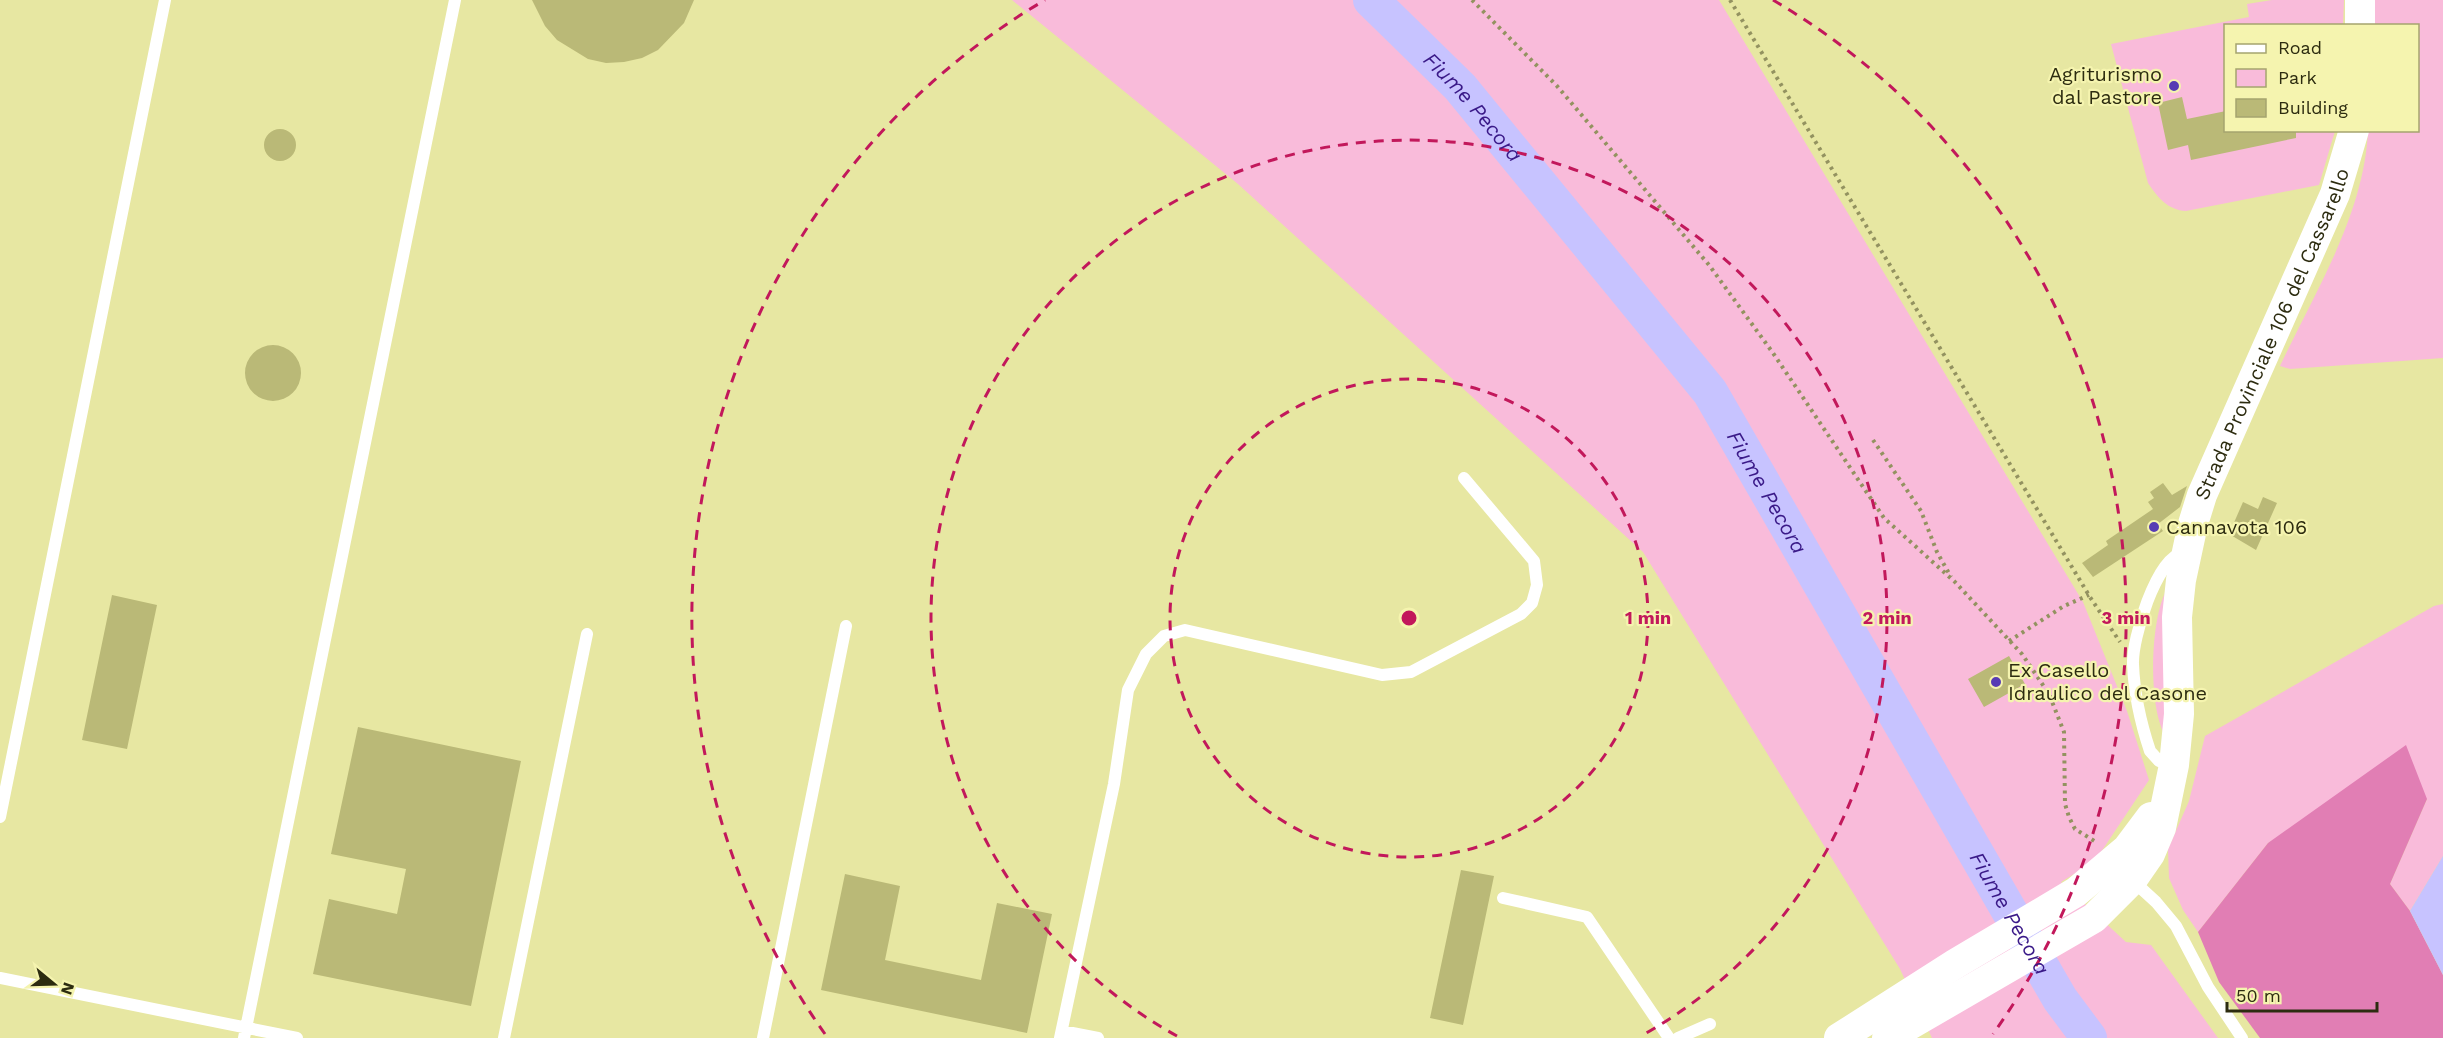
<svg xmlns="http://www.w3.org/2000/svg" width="2443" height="1038" font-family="'Work Sans',sans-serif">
	<rect width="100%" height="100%" fill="#e7e7a2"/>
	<!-- green -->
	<path fill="#f9bbda" d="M1012,0H1719L2083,602L2127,711L2149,780L2095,861L2061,882L2126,942L2151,945L2218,1038H1932L1900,969L1643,552L1238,184Z
		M2272,0H2344L2343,25L2226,26V130L2335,131L2319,185L2186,211C2168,210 2158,198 2148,183L2111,44L2249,17L2247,4Z
		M2375,0H2443V358L2290,369L2280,366C2315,292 2364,215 2368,131L2418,130V26L2374,25Z
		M2165,593L2166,737C2148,709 2150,624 2165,593Z
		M2443,604V856L2410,911L2390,884L2427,799L2268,843L2198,932L2183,910L2169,878L2168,849L2189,801L2205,736L2434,606Z"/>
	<!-- forest -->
	<path fill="#e17eb4" d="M2406,745L2427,799L2390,884L2410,911L2443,975V1038H2260L2219,982L2198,932L2268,843Z"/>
	<!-- water -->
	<path fill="#c7c3ff" d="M2443,856V975L2410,911Z"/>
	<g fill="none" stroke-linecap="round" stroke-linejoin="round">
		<!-- river -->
		<path stroke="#c7c3ff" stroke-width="36" id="s1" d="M1371,0L1460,87L1710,392L2060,999L2089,1038"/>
	</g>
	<!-- building -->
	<path fill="#bab977" d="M532,0H694L684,23L658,50L642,58L624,62L606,63L588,59L557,40L545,26Z
		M2182,97L2187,119L2226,111V130H2296V138L2191,160L2188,145L2168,150L2158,103Z
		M264 145a16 16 0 1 1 32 0a16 16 0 1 1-32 0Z
		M245 373a28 28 0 1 1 56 0a28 28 0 1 1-56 0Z
		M2163,483L2172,495L2187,486L2180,507L2158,524L2163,531L2093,577L2082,563L2108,545L2106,541L2153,509L2148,502L2154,498L2150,492Z
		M2263,497L2277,503L2256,550L2229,534L2243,502L2258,509Z
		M112,595L157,605L127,749L82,740Z
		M2009,656L2025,684L1984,707L1968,679Z
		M358,727L521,761L471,1006L313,974L329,899L397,914L406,869L331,854Z
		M1461,870L1494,876L1463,1025L1430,1018Z
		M845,874L900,886L885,960L981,980L997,903L1052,914L1027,1033L821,990Z"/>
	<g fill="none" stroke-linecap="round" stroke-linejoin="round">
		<!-- path -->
		<path stroke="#939260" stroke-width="4" stroke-dasharray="3 4.5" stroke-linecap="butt" d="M1472,0L1557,86L1709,265L1773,353L1884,518L1955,582L2022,654L2049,694L2064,732L2065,804L2069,817L2075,829L2096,842
			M1730,0L2090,597L2120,642
			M1873,440L1921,511L1937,552L1951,577
			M2009,641L2064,606L2089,595"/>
		<!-- service -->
		<path stroke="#fff" stroke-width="12" d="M2173,765L2159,761L2150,751C2141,724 2134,691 2133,664C2132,639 2156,559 2182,553
			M0,817L165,0
			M2132,880L2156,902L2176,926L2208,987L2242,1038
			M1503,898L1587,917L1669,1038
			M0,978L297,1038
			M1062,1031L1098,1038
			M244,1038L455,0
			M504,1038L587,634
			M763,1038L846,626
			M1060,1038L1114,784L1128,690L1146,654L1164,636L1185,630L1382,675L1411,672L1521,614L1532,603L1537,585L1534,561L1464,478
			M1678,1038L1710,1024"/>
		<!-- tertiary -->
		<g stroke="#fff" stroke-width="30">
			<path d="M2360,26V0"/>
			<path d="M1839,1038L1955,964L2076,892L2127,849L2151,817"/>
			<path id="s2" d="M1887,1038L2094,918L2132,880L2150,854L2161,828L2174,765L2179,714L2177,617L2181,580L2193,524L2202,495L2335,194L2354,130"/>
		</g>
	</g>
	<!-- distance rings -->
	<g fill="none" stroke="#c2185b" stroke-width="3" stroke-dasharray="10 8">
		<circle cx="1409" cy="618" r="239"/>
		<path d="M1177 1036A478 478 0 1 1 1641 1036"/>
		<path d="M825 1034A717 717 0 0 1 1045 0M1773 0A717 717 0 0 1 1993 1034"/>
	</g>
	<!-- markers -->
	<g fill="#573cb4" stroke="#f5f4af" stroke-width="2">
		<circle cx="2174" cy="86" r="6"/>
		<circle cx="2154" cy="527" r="6"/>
		<circle cx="1996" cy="682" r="6"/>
	</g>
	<g text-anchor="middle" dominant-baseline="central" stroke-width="4.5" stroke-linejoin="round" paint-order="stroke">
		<!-- poi labels -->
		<g font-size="20" fill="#2d2c10" stroke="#f5f4af" text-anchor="start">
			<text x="2162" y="74" text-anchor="end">Agriturismo<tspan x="2162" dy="23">dal Pastore</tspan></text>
			<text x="2166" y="527">Cannavota 106</text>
			<text x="2008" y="670">Ex Casello<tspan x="2008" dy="23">Idraulico del Casone</tspan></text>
		</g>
		<!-- street labels -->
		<g font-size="20" fill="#2d2c10" stroke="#f5f4af">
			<text stroke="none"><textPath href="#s2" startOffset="866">Strada Provinciale 106 del Cassarello</textPath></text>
		</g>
		<!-- water labels -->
		<g font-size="21" font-style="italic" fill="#3a1988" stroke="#f5f4af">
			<text stroke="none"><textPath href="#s1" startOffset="148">Fiume Pecora</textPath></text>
			<text stroke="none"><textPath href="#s1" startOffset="634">Fiume Pecora</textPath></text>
			<text stroke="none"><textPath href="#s1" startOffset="1120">Fiume Pecora</textPath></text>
		</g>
	</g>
	<circle cx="1409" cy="618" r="9" fill="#c2185b" stroke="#f5f4af" stroke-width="3"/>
	<g font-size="18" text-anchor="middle" font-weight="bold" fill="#c2185b" stroke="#f5f4af" stroke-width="4.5" stroke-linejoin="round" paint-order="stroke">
		<text x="1648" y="624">1 min</text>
		<text x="1887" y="624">2 min</text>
		<text x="2126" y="624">3 min</text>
	</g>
	<!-- legend -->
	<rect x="2224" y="24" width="195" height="108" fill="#f5f4af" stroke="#a5a46f" stroke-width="1.5"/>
	<rect x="2236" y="44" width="30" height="9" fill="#ffffff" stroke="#a5a46f" stroke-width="1.5"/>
	<text x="2278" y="54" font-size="18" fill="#2d2c10">Road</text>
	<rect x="2236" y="69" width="30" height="18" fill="#f9bbda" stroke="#a5a46f" stroke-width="1.5"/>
	<text x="2278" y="84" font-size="18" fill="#2d2c10">Park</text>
	<rect x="2236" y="99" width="30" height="18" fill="#bab977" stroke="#a5a46f" stroke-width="1.5"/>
	<text x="2278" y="114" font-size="18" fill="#2d2c10">Building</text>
	<!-- north arrow -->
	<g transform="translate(54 984) rotate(109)" stroke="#f5f4af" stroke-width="4.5" paint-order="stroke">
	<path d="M0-4.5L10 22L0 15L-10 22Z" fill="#2d2c10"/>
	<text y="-9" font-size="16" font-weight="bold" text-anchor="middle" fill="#2d2c10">N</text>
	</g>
	<!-- scale -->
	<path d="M2227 1002v9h150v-9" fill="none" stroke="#2d2c10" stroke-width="3"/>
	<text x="2236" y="1002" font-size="18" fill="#2d2c10" stroke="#f5f4af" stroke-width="4.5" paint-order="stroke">50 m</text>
</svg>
